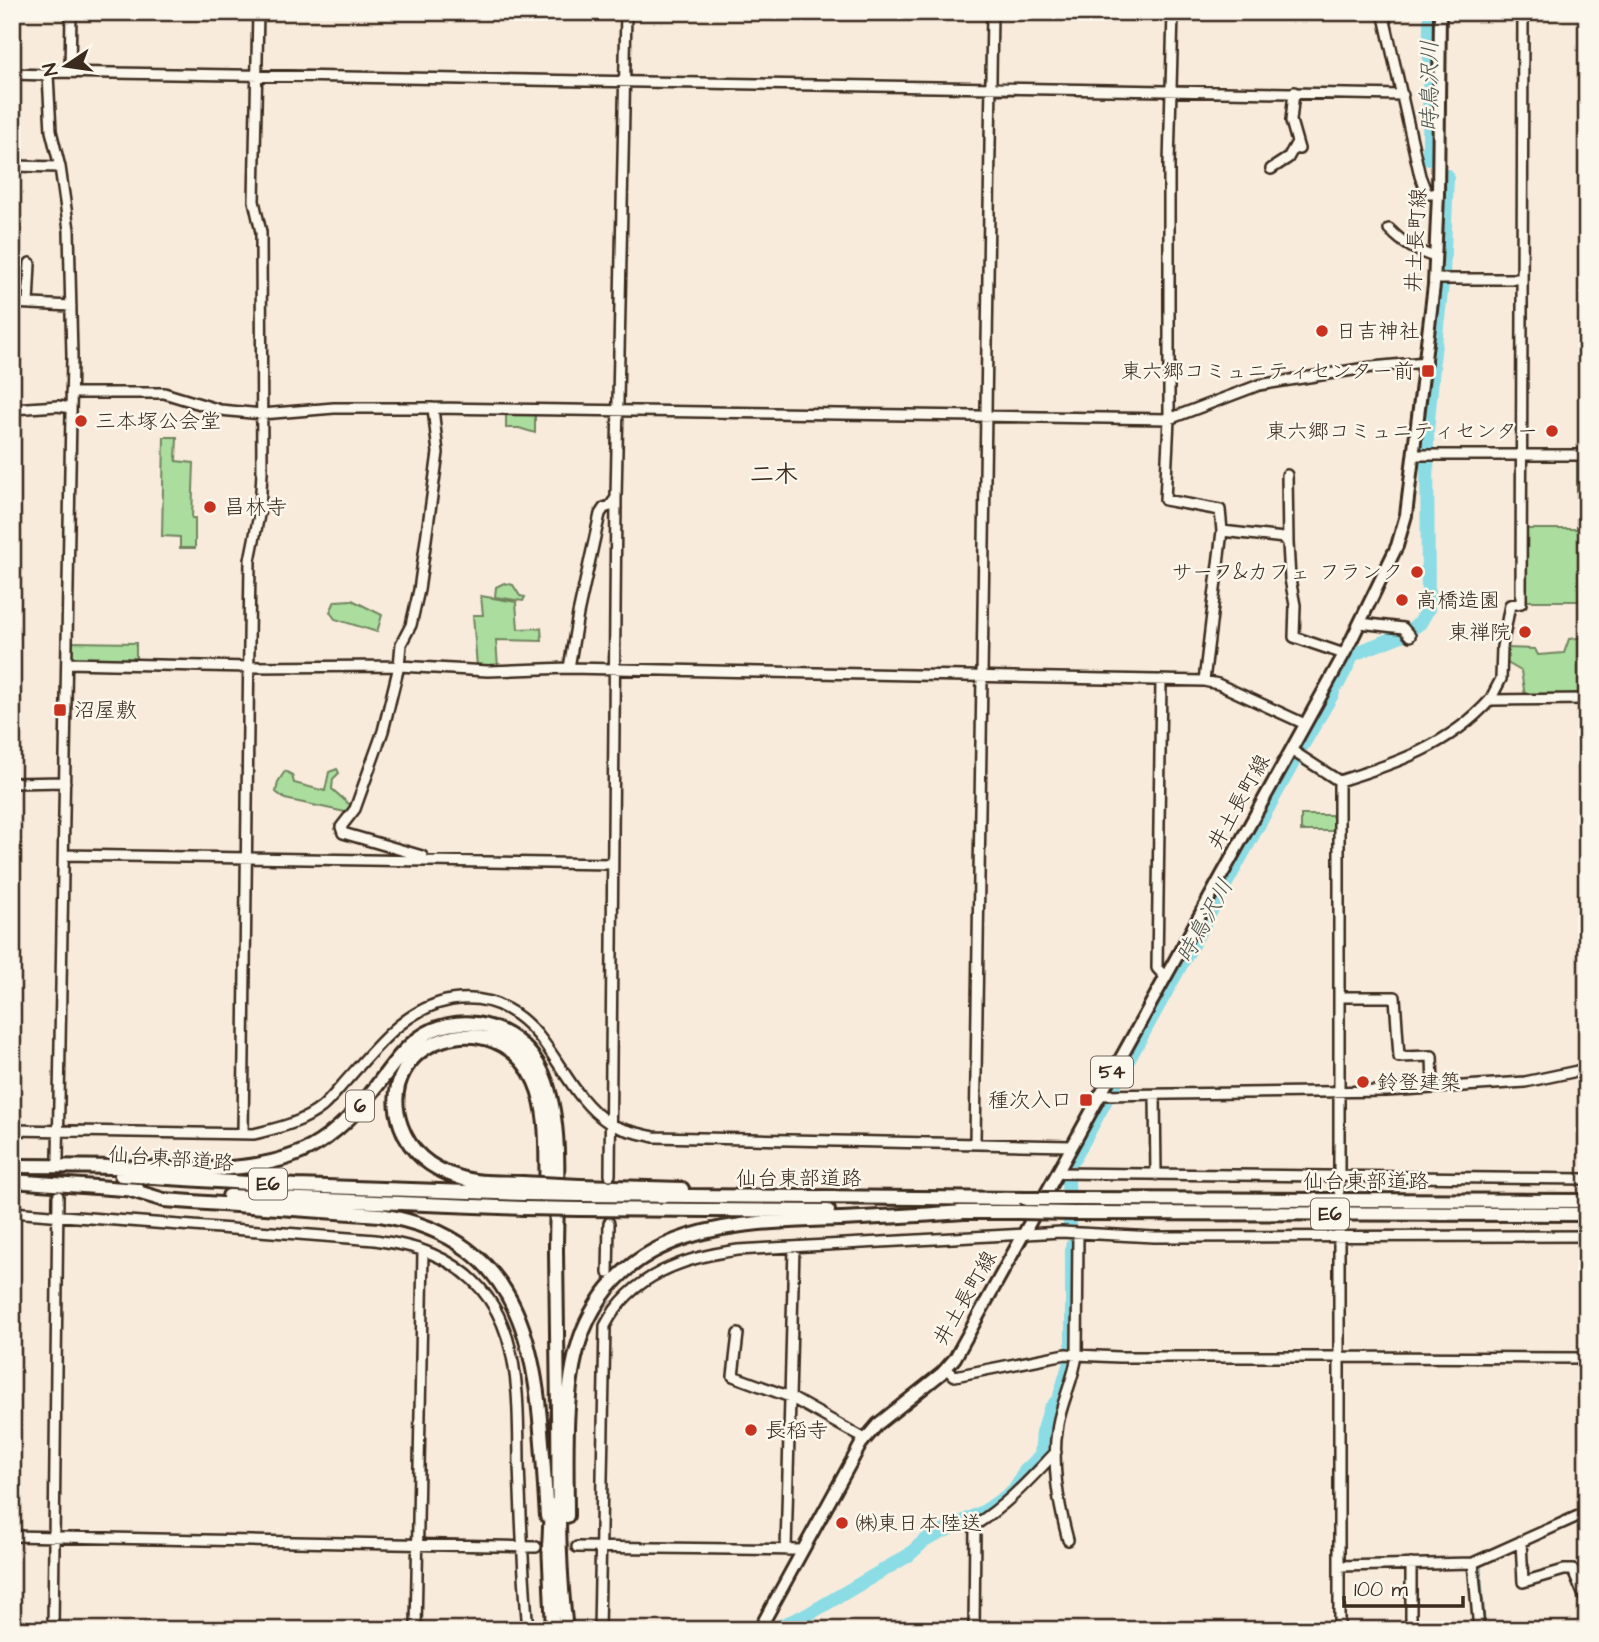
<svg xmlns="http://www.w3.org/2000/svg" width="1599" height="1642" font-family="'Architects Daughter','Klee One',sans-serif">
	<rect width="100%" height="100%" fill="#f8ebdc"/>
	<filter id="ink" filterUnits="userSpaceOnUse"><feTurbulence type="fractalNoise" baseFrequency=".0143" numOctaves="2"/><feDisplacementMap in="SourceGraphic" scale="14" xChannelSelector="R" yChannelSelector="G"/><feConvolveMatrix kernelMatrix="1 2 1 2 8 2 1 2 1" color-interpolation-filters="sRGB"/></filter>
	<g filter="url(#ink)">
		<!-- green -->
		<path fill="#aadd9e" stroke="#72845e" stroke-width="2" d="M506,414H535V433L519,428H506Z
			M164,437H177L176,461L194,463L192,518H195V548H180V537L162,536Z
			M1577,461H1587V601H1526V529H1577Z
			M504,583L513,585L520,596L525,597L523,601L495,597L496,587Z
			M481,596L516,602L518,629L541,628L542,641L496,640L498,667H477L473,615H483Z
			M352,600L382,615L377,632L335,619L330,612L335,601Z
			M1587,637V678L1582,696H1525L1521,671L1504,661L1508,648L1535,649L1538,655L1564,653L1569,639Z
			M72,642L136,643V659H74L72,657Z
			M337,769L339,773L333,779L332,789L350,805L349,811L345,812L285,799L276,792L278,782L285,771L292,775L294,783L325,791L329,772Z
			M1301,815H1331L1334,818V831H1301Z"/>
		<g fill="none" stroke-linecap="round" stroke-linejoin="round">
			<!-- stream -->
			<path stroke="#6b9595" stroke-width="2.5" d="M1525,1545L1587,1518
				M1480,1564L1485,1630"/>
			<!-- river -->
			<path stroke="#8bdce5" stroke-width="14" d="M1429,159L1430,12
				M1443,275L1447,176
				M1433,361L1442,284
				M1410,630L1420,623L1428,609L1427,431L1433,367
				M1354,654L1404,634
				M1338,684L1350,661
				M1302,746L1333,693
				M1115,1084L1295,759
				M1074,1159L1106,1100
				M1068,1181L1070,1227
				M1072,1349V1246
				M771,1630L807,1615L909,1555L924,1541L985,1511L1014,1491L1025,1471L1041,1456L1043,1432L1050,1409L1059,1399L1071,1359"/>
			<!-- minor-tunnel -->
			<path stroke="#d2c4b6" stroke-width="9" stroke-dasharray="9 4.5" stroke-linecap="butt" d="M609,1223L610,1175
				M608,1309V1273
				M536,1547H577"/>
			<defs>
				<path id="minor" d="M1173,12L1169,165V419L1165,500L1220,510L1222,531L1204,681
					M1383,12L1420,176L1427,194H1438
					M1523,12L1521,603L1510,605L1502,647L1501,679L1490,700L1587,699
					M70,72L71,12
					M12,74L48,75L53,72L1403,95
					M48,75L51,131L60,167
					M1294,92L1291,121L1299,149
					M12,166L60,167L69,230L72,356L58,1158
					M1271,169L1288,158L1297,142
					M1389,229C1404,244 1415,251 1435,257
					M1434,279H1522
					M12,303L71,306
					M28,304L30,263
					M71,393H164L220,410L262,414L334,408H433L1169,419L1259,385L1372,367L1426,362
					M12,409L58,406L71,408
					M1414,455H1587
					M1287,475L1288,543
					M1222,531L1284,538L1288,543L1290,579L1295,605L1294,637L1344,654
					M1360,623L1403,628L1410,636
					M67,663L249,667L399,666L488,671L569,668L1204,681L1218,684L1305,724
					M569,668L578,614L600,514L604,508L610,506L616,498L626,12
					M1161,680L1157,968L1165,977
					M1291,750L1339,781V1191
					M1339,781C1395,764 1450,745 1490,700
					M12,783L65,782
					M64,855L612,864
					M424,859L422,856L343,833L341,827L355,809L383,731L399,666L401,644L411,625L419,590L438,453L433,408
					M1339,997H1395L1399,1057L1432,1056L1433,1088
					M1099,1095L1387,1091L1525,1082L1587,1069
					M1155,1095L1156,1175
					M12,1130L254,1134C278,1128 302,1123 322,1107C330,1100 337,1091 344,1083C375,1049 403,1009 451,1000C470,997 490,999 507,1009C554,1034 564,1094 609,1123C622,1131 639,1133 654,1137L1071,1146
					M243,1134L250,560L260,510L262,472L261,232L254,201L258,12
					M975,1142L992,12
					M1057,1173L1587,1179
					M610,1175L616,498
					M12,1212L375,1240C394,1243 414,1246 432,1254C522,1292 518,1383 519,1465C521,1520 523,1575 528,1630
					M1078,1233L1077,1355L1119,1357H1339V1222
					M608,1273L609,1223
					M738,1334L733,1376L790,1397L865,1439
					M946,1369L955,1376L1066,1354L1077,1355C1074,1379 1062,1401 1058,1424C1051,1464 1058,1502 1068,1540
					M12,1536L536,1547
					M1521,1541L1523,1582L1564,1570H1573L1587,1603
					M577,1547L802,1550
					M786,1550L794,1247
					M1473,1563L1479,1630
					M1411,1564V1630
					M1339,1566L1473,1563L1587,1512
					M53,1630L58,1196
					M416,1630L423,1251
					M599,1630L605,1326C631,1275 685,1257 738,1250L1061,1232L1154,1237L1587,1236
					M974,1630L975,1525C1009,1503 1028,1481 1056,1452
					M1339,1630V1357L1587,1358"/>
				<path id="major" d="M759,1630L861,1444L878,1424L942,1373L955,1358L1348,647L1397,546L1406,515L1434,285L1438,194L1440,12"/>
				<path id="highway" d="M12,1166C45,1166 78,1166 111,1167C177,1168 272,1180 327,1137C341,1126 354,1114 365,1101C386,1076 402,1044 433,1030C478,1010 531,1036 546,1082C563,1132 556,1198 556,1251C557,1305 557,1360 558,1414C559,1486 557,1558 566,1630
					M121,1175L297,1186L524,1194
					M12,1181L138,1190
					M522,1183C501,1182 478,1184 458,1177C431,1169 410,1152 401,1126C371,1040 497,997 535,1082C550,1116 545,1157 547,1193
					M580,1186L682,1189
					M131,1190L164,1200L380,1215C545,1242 537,1384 547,1516
					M580,1195L1026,1199
					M229,1196L523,1208
					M1074,1199L1587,1201
					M580,1209L828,1211
					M959,1212H1019
					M1073,1213L1587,1214
					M567,1516C567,1458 562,1386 583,1331C627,1222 743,1222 842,1219C883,1217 924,1215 964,1212
					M549,1544L553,1630
					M549,1550L551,1505"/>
			</defs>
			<!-- minor casing -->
			<use href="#minor" stroke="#3b2a1e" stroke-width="14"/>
			<!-- major casing -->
			<use href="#major" stroke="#3b2a1e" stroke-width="16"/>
			<!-- highway casing -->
			<use href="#highway" stroke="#3b2a1e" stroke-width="18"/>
			<!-- minor -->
			<use href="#minor" stroke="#fbf7ec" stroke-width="9"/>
			<!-- major -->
			<use href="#major" stroke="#fbf7ec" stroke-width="10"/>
			<!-- highway -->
			<use href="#highway" stroke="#fbf7ec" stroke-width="12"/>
			<defs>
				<path id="highway-bridge" d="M522,1183L580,1186
					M524,1194L580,1195
					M1026,1199H1074
					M523,1208L580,1209
					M1019,1212L1073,1213"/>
			</defs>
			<!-- highway-bridge casing -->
			<use href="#highway-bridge" stroke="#3b2a1e" stroke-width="18" stroke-linecap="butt"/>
			<!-- highway-bridge -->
			<use href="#highway-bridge" stroke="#fbf7ec" stroke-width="12"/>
		</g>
	</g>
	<!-- markers -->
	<g fill="#c8321e" stroke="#fbf7ec" stroke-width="2.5">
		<circle cx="1322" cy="331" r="7"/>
		<rect x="1421" y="364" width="14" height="14" rx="3.5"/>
		<circle cx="81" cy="421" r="7"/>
		<circle cx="1552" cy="431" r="7"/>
		<circle cx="210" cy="507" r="7"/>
		<circle cx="1417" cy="572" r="7"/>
		<circle cx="1402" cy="600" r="7"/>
		<circle cx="1525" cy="632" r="7"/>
		<rect x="53" y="703" width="14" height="14" rx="3.5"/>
		<circle cx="1363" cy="1082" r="7"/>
		<rect x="1079" y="1093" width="14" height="14" rx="3.5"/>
		<circle cx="751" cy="1430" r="7"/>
		<circle cx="842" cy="1523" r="7"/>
	</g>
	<g text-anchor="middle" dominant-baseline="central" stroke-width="5" stroke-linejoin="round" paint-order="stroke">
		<!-- shield labels -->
		<g fill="#fbf7ec" stroke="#75685c" stroke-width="2">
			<rect x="1091" y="1056.5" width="42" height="31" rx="5"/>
			<rect x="346" y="1090.5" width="28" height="31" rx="5"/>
			<rect x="249" y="1168.5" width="38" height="31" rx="5"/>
			<rect x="1311" y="1198.5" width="38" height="31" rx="5"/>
		</g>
		<g font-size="19" font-weight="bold" fill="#3b2a1e">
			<text x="1112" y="1072">54</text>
			<text x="360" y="1106">6</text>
			<text x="268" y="1184">E6</text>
			<text x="1330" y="1214">E6</text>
		</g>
		<!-- street labels -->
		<g font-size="21" fill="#3b2a1e" stroke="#fbf7ec">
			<text transform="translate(1416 240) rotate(-87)">井土長町線</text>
			<text transform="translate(1239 802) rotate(-61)">井土長町線</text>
			<text transform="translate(171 1159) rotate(4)">仙台東部道路</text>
			<text x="799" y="1178">仙台東部道路</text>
			<text x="1366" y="1181">仙台東部道路</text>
			<text transform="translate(965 1298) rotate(-60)">井土長町線</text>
		</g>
		<!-- poi labels -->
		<g font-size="21" fill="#3b2a1e" stroke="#fbf7ec" text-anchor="start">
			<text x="1336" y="331">日吉神社</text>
			<text x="1414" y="371" text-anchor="end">東六郷コミュニティセンター前</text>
			<text x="95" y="421">三本塚公会堂</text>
			<text x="1538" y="431" text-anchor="end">東六郷コミュニティセンター</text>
			<text x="224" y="507">昌林寺</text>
			<text x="1403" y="572" text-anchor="end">サーフ&amp;カフェ フランク</text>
			<text x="1416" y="600">高橋造園</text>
			<text x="1511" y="632" text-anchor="end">東禅院</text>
			<text x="74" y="710">沼屋敷</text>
			<text x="1377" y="1082">鈴登建築</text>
			<text x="1072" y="1100" text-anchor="end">種次入口</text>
			<text x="765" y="1430">長稻寺</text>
			<text x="856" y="1523">㈱東日本陸送</text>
		</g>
		<!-- water labels -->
		<g font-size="23" font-style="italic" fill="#4f5650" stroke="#fbf7ec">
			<text transform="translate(1430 86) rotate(-90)">時鳥沢川</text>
			<text transform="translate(1205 921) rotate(-61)">時鳥沢川</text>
		</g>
		<!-- quarter labels -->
		<g font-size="24" font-weight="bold" fill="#3b2a1e" stroke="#fbf7ec">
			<text x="774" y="475">二木</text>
		</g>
	</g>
	<!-- margin -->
	<rect width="1599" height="1642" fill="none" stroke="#fbf7ec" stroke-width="42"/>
	<rect x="21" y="21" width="1557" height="1600" fill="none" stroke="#3b2a1e" stroke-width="2.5" filter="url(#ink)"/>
	<!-- north arrow -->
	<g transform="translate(66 66) rotate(257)" stroke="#fbf7ec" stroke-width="5" paint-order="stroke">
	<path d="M0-5L12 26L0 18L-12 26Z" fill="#3b2a1e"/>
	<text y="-10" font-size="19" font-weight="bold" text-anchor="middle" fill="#3b2a1e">N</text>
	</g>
	<!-- scale -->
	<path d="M1344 1596v10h119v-10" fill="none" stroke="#3b2a1e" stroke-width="3.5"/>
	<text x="1354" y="1596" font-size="21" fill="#3b2a1e" stroke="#fbf7ec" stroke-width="5" paint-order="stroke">100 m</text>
</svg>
